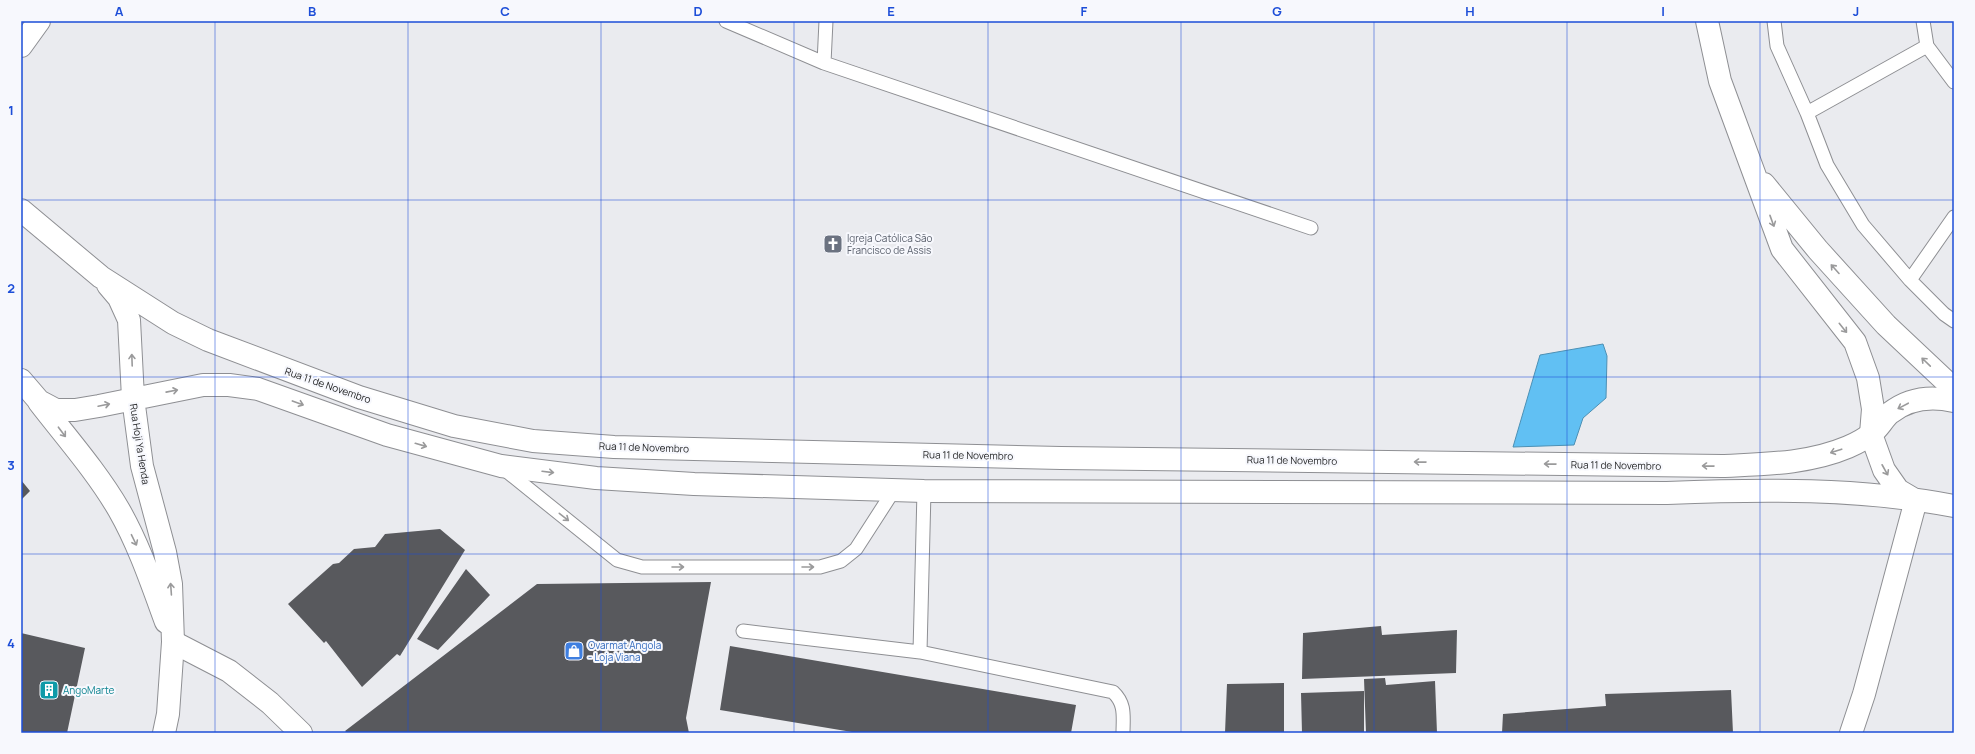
<svg xmlns="http://www.w3.org/2000/svg" width="1975" height="754" font-family="Manrope,sans-serif">
	<rect width="100%" height="100%" fill="#eaebef"/>
	<!-- water -->
	<path fill="#61c0f3" stroke="#4d90b4" d="M1603,344L1607,356L1606,398L1583,418L1574,445L1513,447L1540,355Z"/>
	<!-- building -->
	<path fill="#58595d" d="M21,480L30,491L21,500Z
		M440,529L465,550L400,656L397,654L362,687L326,641L324,643L288,604L333,564L339,563L354,549L375,547L385,534Z
		M466,569L490,595L438,650L417,639Z
		M711,582L686,718L689,733H347L345,731L537,584Z
		M1381,626L1382,635L1457,630L1456,673L1302,679L1303,633Z
		M21,633L85,648L67,733L21,732Z
		M730,646L1076,705L1071,733H858L720,710Z
		M1385,678L1386,685L1435,681L1437,733H1366L1364,679Z
		M1284,683V733H1225L1227,684Z
		M1731,690L1733,733H1502L1503,714L1606,706L1605,694Z
		M1364,691V733H1302L1301,693Z"/>
	<g fill="none" stroke-linecap="round" stroke-linejoin="round">
		<defs>
			<path id="service" d="M726,21L824,63L1311,228
				M1774,21L1777,46L1807,113L1827,165L1863,225L1910,280L1944,314L1954,321
				M1923,21L1927,46L1954,82
				M824,63L826,21
				M1807,113L1927,46
				M1910,280L1954,217
				M504,469L617,560L642,567H820L841,561L856,549L894,490
				M743,631L920,652L1113,692C1126,704 1123,717 1123,733
				M920,652L924,491"/>
			<path id="minor" d="M1707,21L1720,81L1782,249L1855,342L1868,378L1873,409L1871,434
				M1764,184L1818,250L1886,325L1954,389
				M173,642L229,671L270,703L301,733
				M1851,733L1864,694L1916,500"/>
			<path id="secondary" d="M21,46L39,21
				M21,210L101,277L173,323L208,340L359,397L454,426L533,441L614,447L1061,458L1722,466C1764,464 1808,464 1848,447C1855,444 1865,439 1872,433C1879,428 1883,419 1890,413C1909,398 1932,396 1954,401
				M108,285L119,298L129,320L133,398L142,466L165,552L171,584L173,642L168,714L164,733
				M21,380L39,401L56,410H75L99,406L203,385H229L258,389L387,435L501,466L596,478L694,484L924,491L1667,493C1762,489 1860,488 1954,506
				M39,402C66,437 97,472 119,510C139,545 152,584 166,622
				M1871,434L1884,470L1898,490L1915,500"/>
		</defs>
		<!-- service casing -->
		<use href="#service" stroke="#8e8f93" stroke-width="15"/>
		<!-- minor casing -->
		<use href="#minor" stroke="#8e8f93" stroke-width="24"/>
		<!-- secondary casing -->
		<use href="#secondary" stroke="#8e8f93" stroke-width="24"/>
		<!-- service -->
		<use href="#service" stroke="#fff" stroke-width="13"/>
		<!-- minor -->
		<use href="#minor" stroke="#fff" stroke-width="22"/>
		<!-- secondary -->
		<use href="#secondary" stroke="#fff" stroke-width="22"/>
	</g>
	<!-- one-way arrows -->
	<defs><path id="oneway-shaft" d="M-6 0H5M1.5-3L5.5 0L1.5 3" fill="none" stroke-width="1.6" stroke-linecap="round" stroke-linejoin="round"/></defs>
	<g stroke="#9a9a9b">
		<use href="#oneway-shaft" transform="translate(1772 221) rotate(70)"/>
		<use href="#oneway-shaft" transform="translate(1835 269) rotate(-132)"/>
		<use href="#oneway-shaft" transform="translate(1843 328) rotate(51)"/>
		<use href="#oneway-shaft" transform="translate(132 360) rotate(-92)"/>
		<use href="#oneway-shaft" transform="translate(1926 362) rotate(-136)"/>
		<use href="#oneway-shaft" transform="translate(172 391) rotate(-11)"/>
		<use href="#oneway-shaft" transform="translate(298 403) rotate(20)"/>
		<use href="#oneway-shaft" transform="translate(104 405) rotate(-12)"/>
		<use href="#oneway-shaft" transform="translate(1903 406) rotate(152)"/>
		<use href="#oneway-shaft" transform="translate(62 432) rotate(53)"/>
		<use href="#oneway-shaft" transform="translate(421 445) rotate(16)"/>
		<use href="#oneway-shaft" transform="translate(1836 451) rotate(162)"/>
		<use href="#oneway-shaft" transform="translate(1420 462) rotate(-179)"/>
		<use href="#oneway-shaft" transform="translate(1550 464) rotate(-179)"/>
		<use href="#oneway-shaft" transform="translate(1708 466) rotate(-179)"/>
		<use href="#oneway-shaft" transform="translate(1885 470) rotate(61)"/>
		<use href="#oneway-shaft" transform="translate(548 472) rotate(7)"/>
		<use href="#oneway-shaft" transform="translate(564 517) rotate(38)"/>
		<use href="#oneway-shaft" transform="translate(134 540) rotate(64)"/>
		<use href="#oneway-shaft" transform="translate(678 567)"/>
		<use href="#oneway-shaft" transform="translate(808 567)"/>
		<use href="#oneway-shaft" transform="translate(171 589) rotate(-94)"/>
	</g>
	<!-- grid -->
	<path fill="none" stroke="#1d4ed8" stroke-width="1" stroke-opacity="0.55" d="M215,21V733M408,21V733M601,21V733M794,21V733M988,21V733M1181,21V733M1374,21V733M1567,21V733M1760,21V733M21,200H1954M21,377H1954M21,554H1954"/>
	<!-- icons -->
	<defs>
		<symbol id="church-square" viewBox="-11 -11 22 22"><rect x="-9" y="-9" width="18" height="18" rx="4" fill="#6b7280" stroke="#f7f8fd"/><path d="M-1.2-6h2.4v3.5h3.3v2.4h-3.3V6h-2.4V-.1h-3.3v-2.4h3.3Z" fill="#fff"/></symbol>
		<symbol id="shop-square" viewBox="-11 -11 22 22"><rect x="-9" y="-9" width="18" height="18" rx="4" fill="#3f7fe0" stroke="#f7f8fd"/><path d="M-5-2.5h2.3a2.7 3.5 0 0 1 5.4 0H5L5.5 6h-11ZM-1.5-2.5h3a1.5 2.3 0 0 0-3 0Z" fill="#fff"/></symbol>
		<symbol id="building-square" viewBox="-11 -11 22 22"><rect x="-9" y="-9" width="18" height="18" rx="4" fill="#0f9aa8" stroke="#f7f8fd"/><path d="M-4-6H4V6H1V3H-1V6H-4ZM-2.5-4.3h1.7v1.8h-1.7ZM.8-4.3h1.7v1.8H.8ZM-2.5-1h1.7V.8h-1.7ZM.8-1h1.7V.8H.8Z" fill="#fff"/></symbol>
	</defs>
	<g fill-rule="evenodd">
		<use href="#church-square" x="822" y="233" width="22" height="22"/>
		<use href="#shop-square" x="563" y="640" width="22" height="22"/>
		<use href="#building-square" x="38" y="679" width="22" height="22"/>
	</g>
	<g text-anchor="middle" dominant-baseline="central" stroke-width="4" stroke-linejoin="round" paint-order="stroke">
		<!-- worship labels -->
		<g font-size="10" fill="#5b616d" stroke="#f7f8fd" text-anchor="start">
			<text x="847" y="238">Igreja Católica São<tspan x="847" dy="12">Francisco de Assis</tspan></text>
		</g>
		<!-- street labels -->
		<g font-size="10" fill="#1e1f20" stroke="#f7f8fd">
			<text transform="translate(328 385) rotate(19)">Rua 11 de Novembro</text>
			<text transform="translate(140 444) rotate(81)">Rua Hoji Ya Henda</text>
			<text transform="translate(644 447) rotate(2)">Rua 11 de Novembro</text>
			<text transform="translate(968 455) rotate(1)">Rua 11 de Novembro</text>
			<text transform="translate(1292 460) rotate(1)">Rua 11 de Novembro</text>
			<text transform="translate(1616 465) rotate(1)">Rua 11 de Novembro</text>
		</g>
		<!-- shop labels -->
		<g font-size="10" fill="#366cbe" stroke="#f7f8fd" text-anchor="start">
			<text x="588" y="645">Ovarmat Angola<tspan x="588" dy="12">- Loja Viana</tspan></text>
		</g>
		<!-- culture labels -->
		<g font-size="10" fill="#0d838f" stroke="#f7f8fd" text-anchor="start">
			<text x="63" y="690">AngoMarte</text>
		</g>
	</g>
	<!-- border -->
	<rect width="1975" height="754" fill="none" stroke="#f7f8fd" stroke-width="44"/>
	<rect x="22" y="22" width="1931" height="710" fill="none" stroke="#1d4ed8" stroke-width="1.5"/>
	<g font-size="13" text-anchor="middle" font-weight="bold" fill="#1d4ed8">
		<text x="119" y="16">A</text>
		<text x="312" y="16">B</text>
		<text x="505" y="16">C</text>
		<text x="698" y="16">D</text>
		<text x="891" y="16">E</text>
		<text x="1084" y="16">F</text>
		<text x="1277" y="16">G</text>
		<text x="1470" y="16">H</text>
		<text x="1663" y="16">I</text>
		<text x="1856" y="16">J</text>
		<text x="11" y="115">1</text>
		<text x="11" y="293">2</text>
		<text x="11" y="470">3</text>
		<text x="11" y="648">4</text>
	</g>
</svg>
